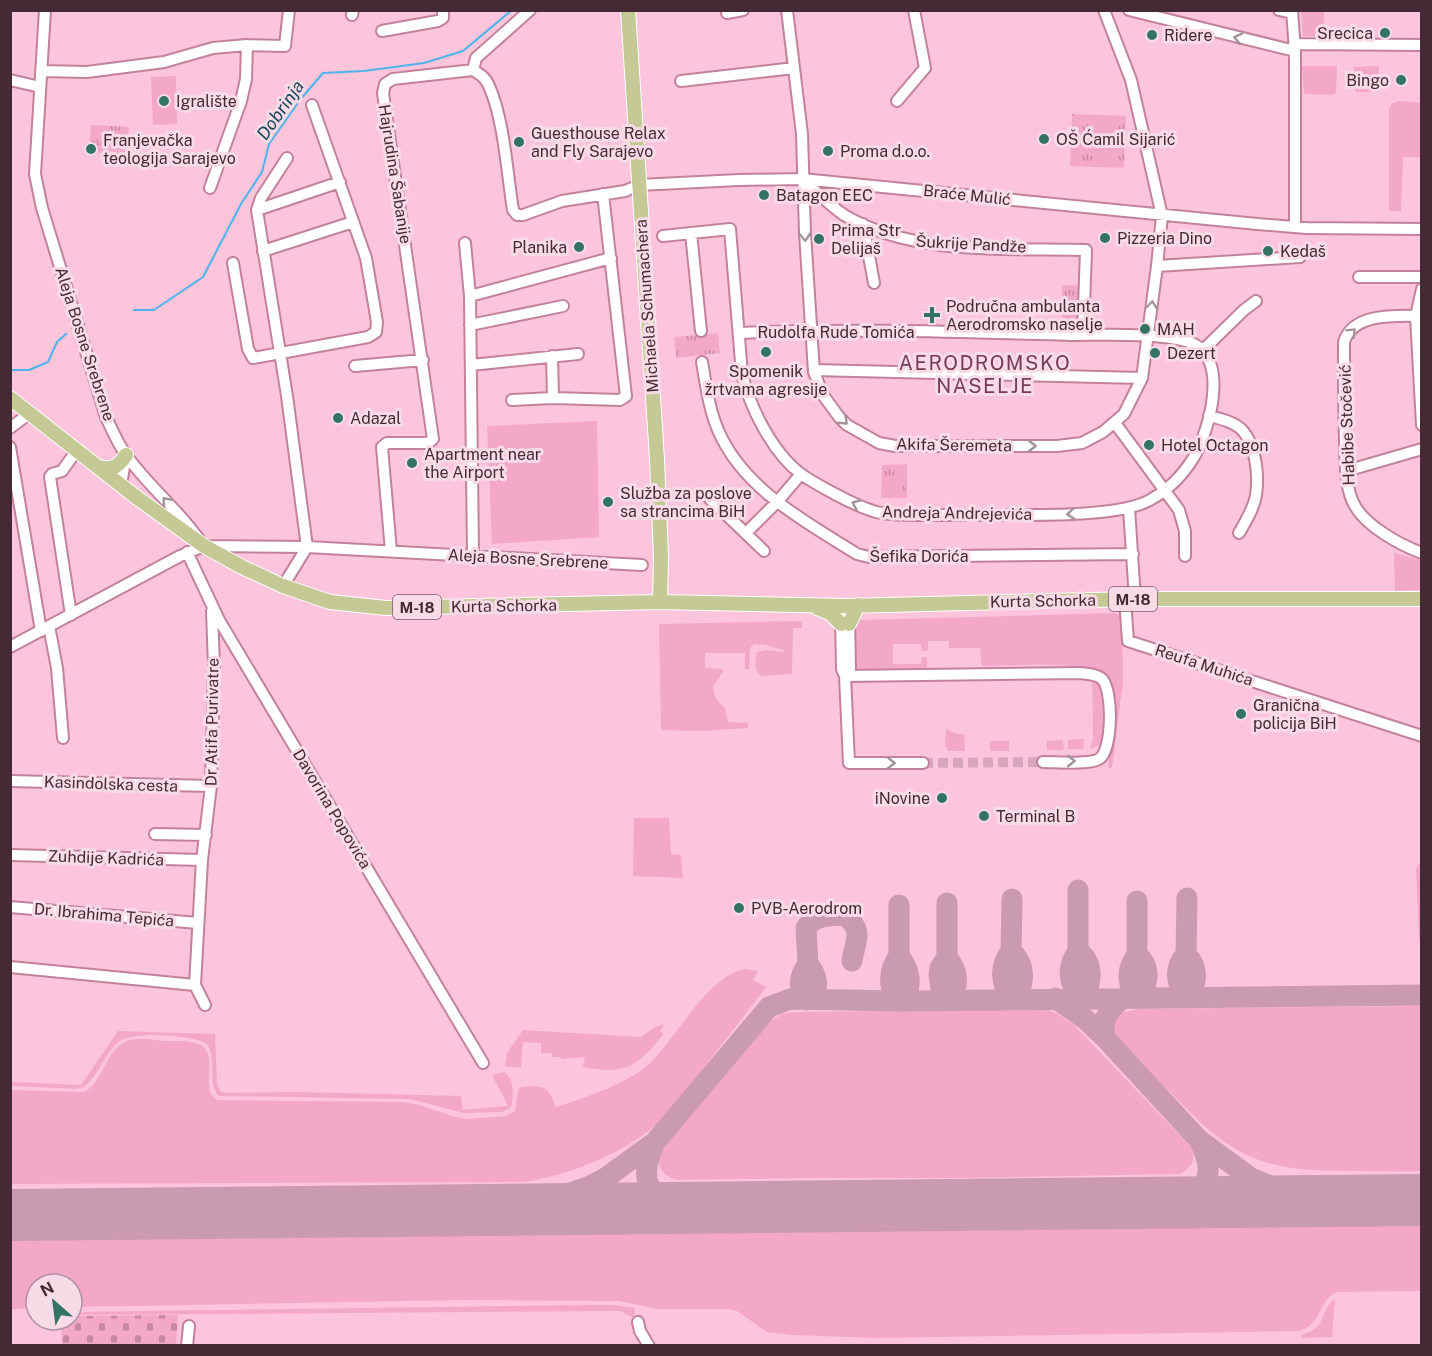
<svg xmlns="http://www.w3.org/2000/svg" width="1432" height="1356" font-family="'Public Sans',sans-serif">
	<defs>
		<pattern id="cemetery-stones" width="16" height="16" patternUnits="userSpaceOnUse" patternTransform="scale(1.5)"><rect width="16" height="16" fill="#f4a8c7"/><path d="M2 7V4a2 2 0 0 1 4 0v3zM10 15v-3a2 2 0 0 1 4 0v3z" fill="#c789a2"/></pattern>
		<pattern id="park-tufts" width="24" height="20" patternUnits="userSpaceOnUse" patternTransform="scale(1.5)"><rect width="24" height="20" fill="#f4a8c7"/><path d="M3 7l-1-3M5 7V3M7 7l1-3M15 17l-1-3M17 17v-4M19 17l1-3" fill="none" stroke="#c789a2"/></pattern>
	</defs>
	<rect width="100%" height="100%" fill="#fdc5db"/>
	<!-- green -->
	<path fill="#f4a8c7" d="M1301,11H1324V36H1303Z
		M1302,66H1337L1336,93L1332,95L1304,94Z
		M1379,66L1378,92H1356L1354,67Z
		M176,76L177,124L153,125L151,77Z
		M1398,101L1421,103V157H1403L1401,211H1389V109L1392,104Z
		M597,421L599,537L492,544L487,426Z
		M1394,553L1421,560V590L1395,591Z
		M1115,613L1120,615L1122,620L1123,681L1112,769L1108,767L1113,729L1106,677C1087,659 1010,666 982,666L980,648H949V641H928V651H922L921,644H893V664H921L922,657H927V670L864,672L858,670L855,666L854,625L858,620Z
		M802,621V628H793L792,674L761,676C754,671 755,660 757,652L765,650L784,652L783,650L766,645L754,644L750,648L749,669H745V653H705V668L723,669V672L713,686C714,697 717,701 725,708L728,722L748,723V728L702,731L661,730L659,624Z
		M1092,677L1095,678L1102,687V691L1103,737L1099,745L1090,749L1093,739Z
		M946,729L957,734H964L965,751H948L945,745Z
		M1084,739L1083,749H1068V740Z
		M1063,740L1064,750H1047V741Z
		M990,741H1009V751H990Z
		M634,818H669L671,854L681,855L683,878L633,876Z
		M1421,860L1422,946H1421L1419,938L1416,869Z
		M745,969L758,971L753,980L766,987C745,1015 723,1043 702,1070C689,1087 676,1105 661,1120C631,1151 562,1179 520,1182L11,1184V1090L85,1092C103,1081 105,1052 125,1042C137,1036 153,1040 166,1041C176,1041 189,1040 198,1044C222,1053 198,1089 217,1100L401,1102L416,1104L456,1117L467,1119L506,1116L515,1111L518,1090L521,1087C544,1085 548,1086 556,1107C582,1099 628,1083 648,1065C677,1038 706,977 745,969Z
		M1421,1006V1171C1398,1172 1375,1171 1352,1171C1289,1171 1251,1168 1202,1124L1116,1039C1111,1028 1111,1022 1119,1013L1139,1009Z
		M1045,1009L1058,1014L1075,1026L1190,1146C1197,1160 1193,1166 1180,1174L958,1178H807L677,1180C661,1175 655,1166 661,1150L767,1024L781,1014L800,1012Z
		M661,1025H664L660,1031L664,1034C636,1067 627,1075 583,1067L585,1057L562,1059L560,1057H552V1053H541V1043L523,1042L521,1068L505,1066L507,1053L523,1030L641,1037L655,1027Z
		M118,1031L215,1034L217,1084L221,1092L225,1093L298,1092L461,1096L463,1110L508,1106L492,1075L504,1072C515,1079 513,1093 512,1105L510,1108L502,1112L464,1113L410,1099L219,1096C206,1083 218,1059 207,1044C192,1035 131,1030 117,1043C104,1055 98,1076 84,1087L76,1089L11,1086V1082L81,1085Z
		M1421,1223V1291L1337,1292C1317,1300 1323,1327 1297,1331L878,1338L792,1335L767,1332L737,1311L728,1309H658L619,1301H594L463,1300L72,1307V1284H36V1308L11,1309V1240L377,1233Z
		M1335,1299L1332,1337L1301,1338L1302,1335C1329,1326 1317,1314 1335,1299Z
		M588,1305H615L635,1308L634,1318L620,1311L72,1315V1312Z"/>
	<!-- cemetery -->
	<path fill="url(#cemetery-stones)" d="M178,1315L176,1345H62L61,1320H72V1316Z"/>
	<!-- park -->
	<path fill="url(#park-tufts)" d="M1072,114L1126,116L1124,168L1070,166Z
		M91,125L129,127L127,154L89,152Z
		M1062,285L1082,286L1080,323H1062Z
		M718,333L720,353L676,358L674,337Z
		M907,464V498H881L882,465Z"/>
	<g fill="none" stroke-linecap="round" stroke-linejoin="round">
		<!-- stream -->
		<path stroke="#4bb4e8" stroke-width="2" d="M134,310H154L203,277L241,204L262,172L269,144L300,100L323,73L364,71L424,63L463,51L512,10
			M10,370H29L48,362L57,342L66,334"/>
		<!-- taxiway -->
		<path stroke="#ca9aae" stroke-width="21" d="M1078,890V951
			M1137,901V955
			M899,905V956
			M1011,951C1026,965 1026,986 1013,1000C1000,985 999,967 1011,951Z
			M1011,951L1012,899
			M1078,951C1094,963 1093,984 1082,998C1068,984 1066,967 1078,951Z
			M1186,954C1199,968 1198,983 1187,998C1175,983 1174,968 1186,954Z
			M1186,954L1187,898
			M1137,955C1152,967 1148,985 1139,999C1126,985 1126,969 1137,955Z
			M899,956C910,969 914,988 901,1001C886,990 889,969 899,956Z
			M947,957C959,972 959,984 950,1000L941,989L939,975L940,968L947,957V903
			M808,964L806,928C814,915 830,916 844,915C865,930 855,941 852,961
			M808,964C818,976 821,991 807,1000C797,989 799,976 808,964Z
			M1055,998L1086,1020L1105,1038
			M1122,999C1108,1010 1101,1020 1105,1038L1199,1140
			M655,1142C640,1175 643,1195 679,1208
			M1159,1204C1200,1194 1222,1185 1199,1140L1251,1178L1270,1186L1338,1202
			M520,1210L588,1187L604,1179L655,1142L769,1007L790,999L901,1001L1422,995"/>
		<!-- runway -->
		<path stroke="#ca9aae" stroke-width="52" d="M10,1215L1422,1200"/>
		<!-- minor-tunnel -->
		<path stroke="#d8a6ba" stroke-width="10" stroke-dasharray="10 5" stroke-linecap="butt" d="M923,763L1043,762"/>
		<defs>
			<path id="minor" d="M45,10L35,174L42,208L106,417C112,430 118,444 126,455C148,486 179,510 200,541
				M787,10L802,134L805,233L814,372L823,395L839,417L847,425L879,443L895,446H1057L1082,443L1103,432L1124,414L1142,378L1157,266L1162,216L1131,80L1104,10
				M1129,10L1295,51
				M1279,10L1292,13
				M1292,10L1295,51V226
				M727,13L743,10
				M352,15L353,10
				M382,31L438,21L443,18V10
				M1294,44L1422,45
				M473,70L476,58L530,10
				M41,71L87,72L164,62L213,48L247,45L285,46L289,10
				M10,80L40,87
				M681,81L794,68
				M897,101L925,68L914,10
				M802,179C816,191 829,205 844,215C913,256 1009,248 1086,250L1083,335
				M210,188L241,101L246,79L247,45
				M257,210L340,182
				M863,224L874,283
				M691,233L701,331
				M663,236L730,229L742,374C750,408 773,453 801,474C812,482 824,488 835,494C848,501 862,508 876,512C894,516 915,515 932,515C962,515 992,515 1022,515C1055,515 1123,515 1150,500C1168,490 1183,475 1194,457C1209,431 1229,362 1194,344C1168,332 1102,335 1071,335C961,332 850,328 740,333
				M465,243L470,296L473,555
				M263,251L353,222
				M233,263L248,349L253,358L368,337L376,332L377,322L366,258L312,105
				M1157,266L1300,257
				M1359,277H1422
				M1422,289L1416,316L1422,425
				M470,296L611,258
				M1422,316C1397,316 1353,312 1344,342C1344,374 1344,407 1345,439C1346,461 1344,487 1355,506C1366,526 1400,545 1422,553
				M470,325L563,306
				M1203,350L1244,310L1256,301
				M552,356L553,398
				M702,362C706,385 709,409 718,430C743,489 806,522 857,554L869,557L1133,554
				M471,365L578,354
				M355,366L423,360
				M814,370L1142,378
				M512,400L553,398L620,400L626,396L603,194
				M1209,416C1221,419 1235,422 1243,431C1256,446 1259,476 1256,495C1254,508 1246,521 1239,533
				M1115,423L1179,510L1185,531V556
				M10,428L30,413
				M10,447L41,631
				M1346,471L1422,449
				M121,485L126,455
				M710,499L764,551
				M1129,508L1135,599
				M746,533L777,502L801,474
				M391,551L382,447L387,443H428L433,439L383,93L385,84L393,79L473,70C480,74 486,78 489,86C504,119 507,173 513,210L517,215H523L562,201L625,191L639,185L739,180L802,179L1257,224L1306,228L1422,229
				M187,552L219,620L483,1063
				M283,586L307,547L287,396L257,210L261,198L287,158
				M1125,599L1128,641L1422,736
				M845,606L841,616L842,669L845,676L849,763H923
				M71,615L50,477L52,474L62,471L77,450
				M49,626L57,668L63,738
				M10,647L180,556L204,546L307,547L642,565
				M845,676L1080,673C1087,674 1097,674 1102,679C1113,689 1113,751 1099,759C1089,765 1057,762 1043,762
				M845,676L850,669L849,618
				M10,781L211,786
				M155,834L206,835
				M10,855L202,860
				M10,907L198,923
				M10,967L195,985
				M205,1005L195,985L202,860L211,786L214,666L212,611
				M638,1322L640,1331L649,1346
				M187,1346L189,1326"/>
			<path id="major" d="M628,10L657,459L661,557L660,602
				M10,398L136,497L204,546L242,567L283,586L330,602L386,608L660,602L845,606L1135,599H1422
				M99,467C112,471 119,466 126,455
				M817,608L830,613L841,624
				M849,624L858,605"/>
		</defs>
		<!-- minor casing -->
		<use href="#minor" stroke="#c3829c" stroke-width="14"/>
		<!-- major casing -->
		<use href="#major" stroke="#fff" stroke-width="16"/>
		<!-- minor -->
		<use href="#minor" stroke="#fff" stroke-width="10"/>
		<!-- major -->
		<use href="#major" stroke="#c4c996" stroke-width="14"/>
	</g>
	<!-- one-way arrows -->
	<defs><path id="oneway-chevron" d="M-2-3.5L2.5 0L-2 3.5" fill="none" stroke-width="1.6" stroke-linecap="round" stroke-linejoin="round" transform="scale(1.5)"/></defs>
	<g stroke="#a2949a">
		<use href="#oneway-chevron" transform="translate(1238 38) rotate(-167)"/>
		<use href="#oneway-chevron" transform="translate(805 237) rotate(87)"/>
		<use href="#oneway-chevron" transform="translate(1152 305) rotate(-83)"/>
		<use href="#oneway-chevron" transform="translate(1352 332) rotate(-45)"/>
		<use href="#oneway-chevron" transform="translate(844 421) rotate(43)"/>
		<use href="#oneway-chevron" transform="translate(1032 446)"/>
		<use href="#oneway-chevron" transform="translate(166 501) rotate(-132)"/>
		<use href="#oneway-chevron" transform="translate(856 504) rotate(-156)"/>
		<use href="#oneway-chevron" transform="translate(1071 514) rotate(174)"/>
		<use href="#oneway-chevron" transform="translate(1071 761) rotate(-1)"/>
		<use href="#oneway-chevron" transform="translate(891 763) rotate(1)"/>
	</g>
	<!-- markers -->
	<g fill="#337362" stroke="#f8dbe6" stroke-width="2">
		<circle cx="1385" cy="33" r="6"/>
		<circle cx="1152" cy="35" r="6"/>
		<circle cx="1401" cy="80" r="6"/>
		<circle cx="164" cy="101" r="6"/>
		<circle cx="1044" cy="139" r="6"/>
		<circle cx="519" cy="142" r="6"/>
		<circle cx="91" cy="149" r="6"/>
		<circle cx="828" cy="151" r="6"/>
		<circle cx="764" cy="195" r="6"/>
		<circle cx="1105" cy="238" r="6"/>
		<circle cx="819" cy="239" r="6"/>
		<circle cx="579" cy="247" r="6"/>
		<circle cx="1268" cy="251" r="6"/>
		<path d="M929 306h6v6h6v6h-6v6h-6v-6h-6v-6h6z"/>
		<circle cx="1145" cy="329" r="6"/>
		<circle cx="766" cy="352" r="6"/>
		<circle cx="1155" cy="353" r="6"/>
		<circle cx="338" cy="418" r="6"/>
		<circle cx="1149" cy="445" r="6"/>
		<circle cx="412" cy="463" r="6"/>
		<circle cx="608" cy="502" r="6"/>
		<circle cx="1241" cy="714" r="6"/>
		<circle cx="942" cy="798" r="6"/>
		<circle cx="984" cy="816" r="6"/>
		<circle cx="739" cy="908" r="6"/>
	</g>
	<g text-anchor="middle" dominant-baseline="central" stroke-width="6" stroke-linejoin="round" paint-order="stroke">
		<!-- shield labels -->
		<g fill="#f8dbe6" stroke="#7b5e6a" stroke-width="1.5">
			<rect x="1109" y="587" width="48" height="24" rx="4.5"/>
			<rect x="393" y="595" width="48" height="24" rx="4.5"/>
		</g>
		<g font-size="15" font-weight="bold" fill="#452935">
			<text x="1133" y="599">M-18</text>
			<text x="417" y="607">M-18</text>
		</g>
		<!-- poi labels -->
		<g font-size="16" fill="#452935" stroke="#f8dbe6" text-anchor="start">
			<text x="1373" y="33" text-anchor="end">Srecica</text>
			<text x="1164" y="35">Ridere</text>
			<text x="1389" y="80" text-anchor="end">Bingo</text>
			<text x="176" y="101">Igralište</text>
			<text x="531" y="133">Guesthouse Relax<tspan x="531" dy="18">and Fly Sarajevo</tspan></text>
			<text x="1056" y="139">OŠ Ćamil Sijarić</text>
			<text x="103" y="140">Franjevačka<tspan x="103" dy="18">teologija Sarajevo</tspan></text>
			<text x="840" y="151">Proma d.o.o.</text>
			<text x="776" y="195">Batagon EEC</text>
			<text x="831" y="230">Prima Str<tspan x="831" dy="18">Delijaš</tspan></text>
			<text x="1117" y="238">Pizzeria Dino</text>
			<text x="567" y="247" text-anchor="end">Planika</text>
			<text x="1280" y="251">Kedaš</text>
			<text x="946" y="306">Područna ambulanta<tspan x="946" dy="18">Aerodromsko naselje</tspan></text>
			<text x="1157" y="329">MAH</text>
			<text x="1167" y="353">Dezert</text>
			<text x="766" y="371" text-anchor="middle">Spomenik<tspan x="766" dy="18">žrtvama agresije</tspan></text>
			<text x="350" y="418">Adazal</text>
			<text x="1161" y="445">Hotel Octagon</text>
			<text x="424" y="454">Apartment near<tspan x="424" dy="18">the Airport</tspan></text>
			<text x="620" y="493">Služba za poslove<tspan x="620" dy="18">sa strancima BiH</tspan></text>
			<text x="1253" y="705">Granična<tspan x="1253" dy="18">policija BiH</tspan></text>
			<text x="930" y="798" text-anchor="end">iNovine</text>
			<text x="996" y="816">Terminal B</text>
			<text x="751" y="908">PVB-Aerodrom</text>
		</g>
		<!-- street labels -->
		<g font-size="16" fill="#452935" stroke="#f8dbe6">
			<text transform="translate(395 174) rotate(81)">Hajrudina Šabanije</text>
			<text transform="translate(967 195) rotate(6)">Braće Mulić</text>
			<text transform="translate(971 244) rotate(3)">Šukrije Pandže</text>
			<text transform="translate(647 306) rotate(-94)">Michaela Schumachera</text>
			<text x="836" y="332">Rudolfa Rude Tomića</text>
			<text transform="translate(85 344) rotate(72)">Aleja Bosne Srebrene</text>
			<text transform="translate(1347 425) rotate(-92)">Habibe Stočević</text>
			<text transform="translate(954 445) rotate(1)">Akifa Šeremeta</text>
			<text transform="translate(957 513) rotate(1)">Andreja Andrejevića</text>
			<text x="919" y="556">Šefika Dorića</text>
			<text transform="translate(528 559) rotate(3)">Aleja Bosne Srebrene</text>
			<text transform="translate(1043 601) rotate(-1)">Kurta Schorka</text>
			<text transform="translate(504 606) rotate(-1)">Kurta Schorka</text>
			<text transform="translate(1204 665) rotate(18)">Reufa Muhića</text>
			<text transform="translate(212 722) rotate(-89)">Dr Atifa Purivatre</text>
			<text transform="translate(111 784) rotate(2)">Kasindolska cesta</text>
			<text transform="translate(332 809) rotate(59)">Davorina Popovića</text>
			<text transform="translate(106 858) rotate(2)">Zuhdije Kadrića</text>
			<text transform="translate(104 915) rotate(5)">Dr. Ibrahima Tepića</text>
		</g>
		<!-- water labels -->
		<g font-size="18" font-style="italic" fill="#1c485e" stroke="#f8dbe6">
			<text transform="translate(280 110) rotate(-55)">Dobrinja</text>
		</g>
		<!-- quarter labels -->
		<g font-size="20" letter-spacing="1.5" fill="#763c56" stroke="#f8dbe6">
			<text x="985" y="363">AERODROMSKO<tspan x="985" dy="23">NASELJE</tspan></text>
		</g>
	</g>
	<!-- border -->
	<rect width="1432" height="1356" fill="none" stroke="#452935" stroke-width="24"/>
	<!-- north arrow -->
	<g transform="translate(54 1302) rotate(332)"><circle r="28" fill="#f8dbe6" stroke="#b0949f" stroke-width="1.5"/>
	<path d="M0-4.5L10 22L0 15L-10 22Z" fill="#337362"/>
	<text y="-9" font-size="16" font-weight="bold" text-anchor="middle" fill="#452935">N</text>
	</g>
</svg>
